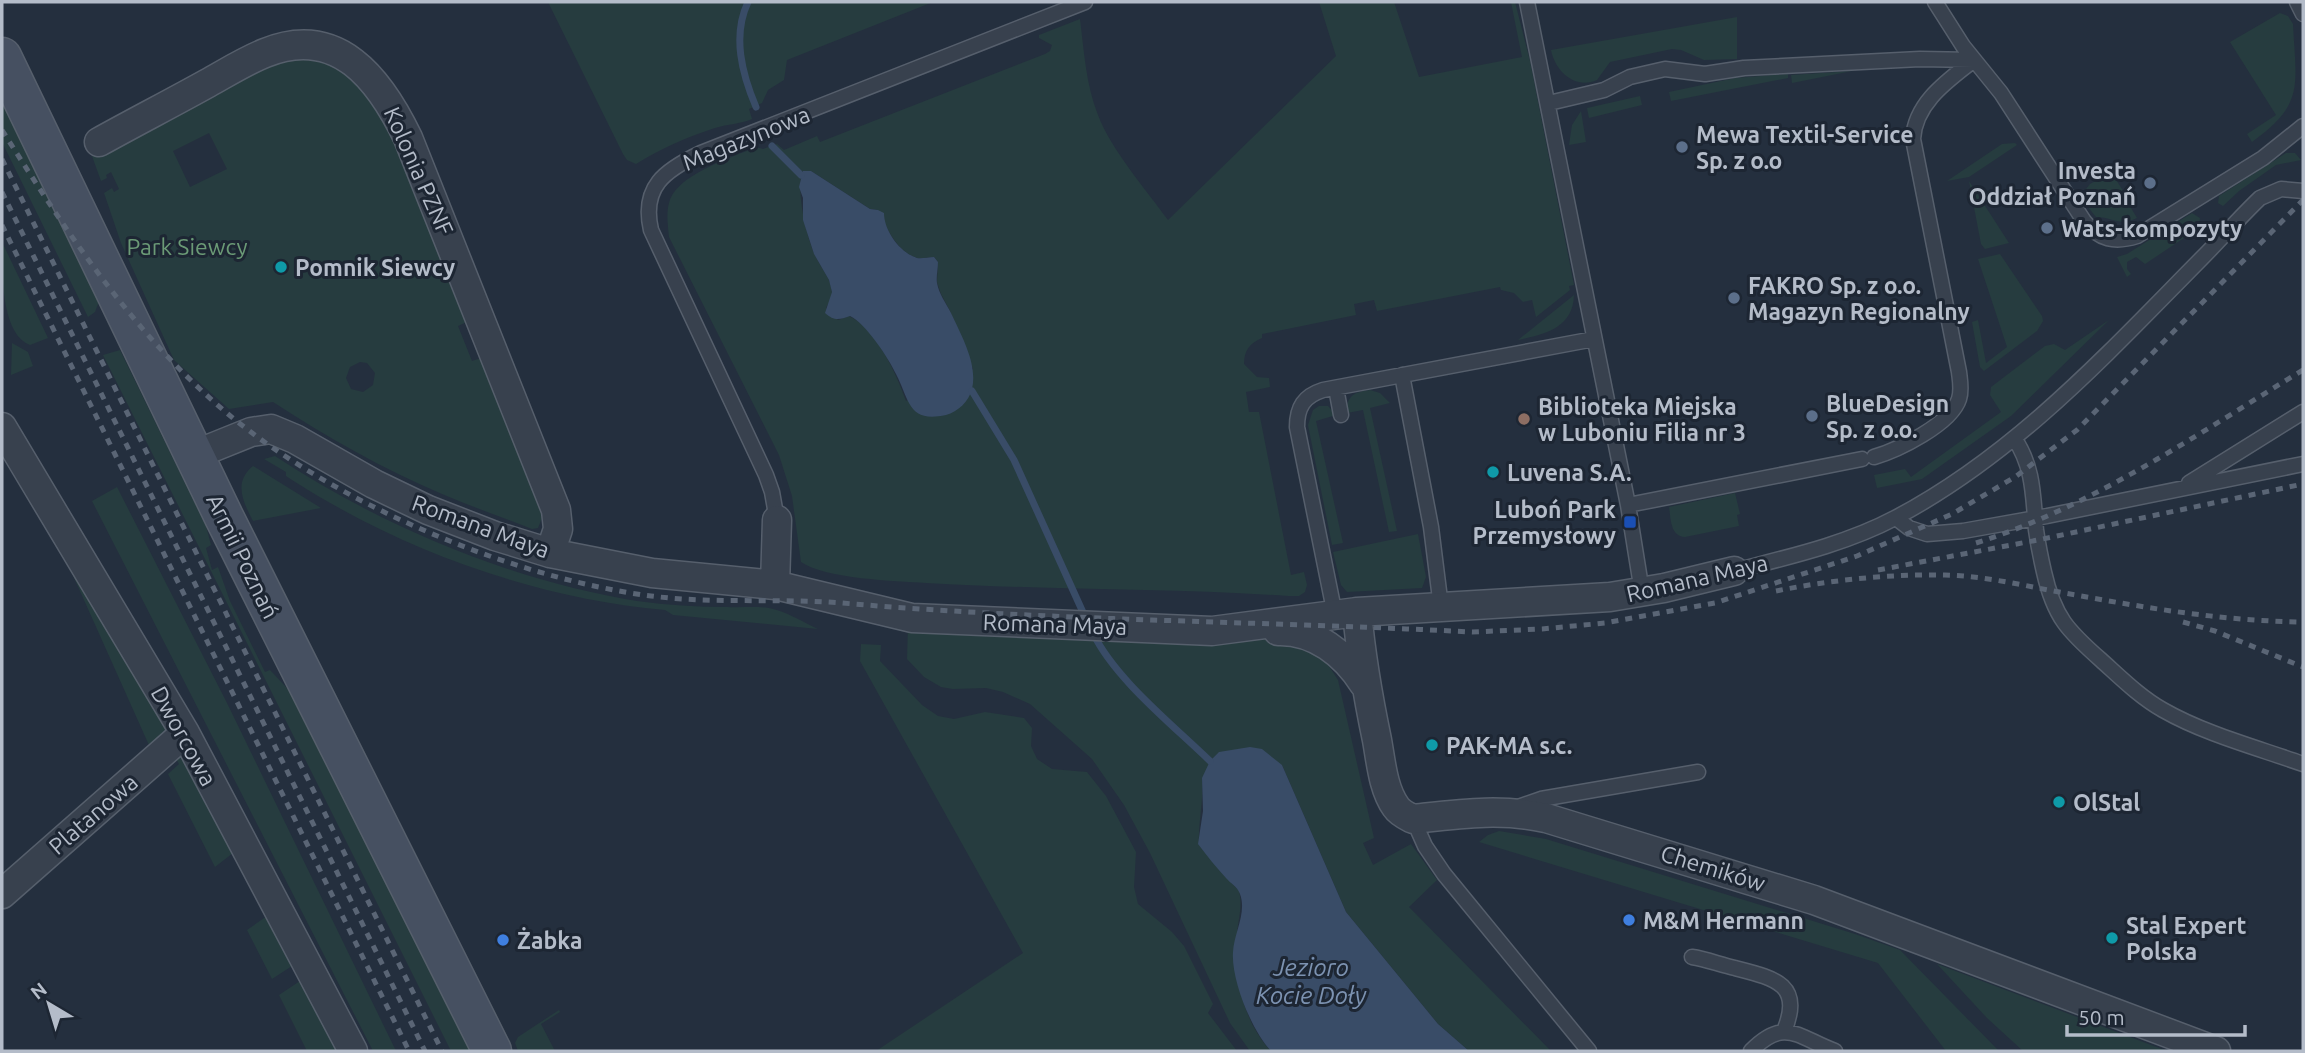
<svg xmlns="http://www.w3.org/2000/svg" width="2305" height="1053" font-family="Ubuntu,sans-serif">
	<rect width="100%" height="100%" fill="#242f3e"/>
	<!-- green -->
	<path fill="#263c3f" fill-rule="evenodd" d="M548,2H933L787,60L784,80L768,90L762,103L749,109L752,119C740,124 728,124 715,128C685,138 662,148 636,164L627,160L623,154Z
		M1319,2H1394L1419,77L1522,57L1511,2H1515L1530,61L1574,285L1569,286L1570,290L1536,317L1532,300L1523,302L1514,293L1501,290L1500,287L1377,311L1374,300L1354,304L1356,315L1262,334V338C1250,343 1244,350 1244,364L1257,377L1269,378L1270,387L1246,392L1249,412H1259L1291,575L1304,572L1307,585L1305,592L1299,596H1288C1168,588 1047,590 926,583C895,581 826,579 801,562L792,496L779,455L669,237C668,226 666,214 669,203C675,175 731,158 756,147L763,149L777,144L784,150L817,136L820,142L1045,54L1050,51L1052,45L1039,38V35L1080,19C1084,51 1086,85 1098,115C1110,148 1147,191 1168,220L1336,56ZM803,171H811L870,209L878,210C886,227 897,252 917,258C921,259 929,257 934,257L938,262L937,282L941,294L950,311L973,369L906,401C897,375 876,328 849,316L838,320L826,308C829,303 832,298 832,292C832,280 821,268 816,257C807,239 795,190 803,171Z
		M2280,13L2288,16L2293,24C2296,86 2305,104 2252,142L2247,134L2276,115L2230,42Z
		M1737,17V59L1704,60L1681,50L1672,49L1610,62L1597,80C1575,90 1555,71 1551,50Z
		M300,56L336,64L359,81L401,149L469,321L458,326L472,361L484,357L549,517L542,518L538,528L532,529C502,517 472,507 442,494C383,469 327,437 273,402L229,409L174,360L121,243L104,193L112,188L114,192L119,189L111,172L106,175L107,178L101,181L92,156L263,63ZM209,133L227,169L190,187L173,151ZM360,362L367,363L375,373L373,385L363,392L351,389L346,378L350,367Z
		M1852,71L1792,83L1791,75Z
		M1788,74V78L1671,101L1669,92L1735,78Z
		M2,92L100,299L95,312L88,317L2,142Z
		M1640,96L1642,105L1589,118L1587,108Z
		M1581,111L1586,142L1569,145L1572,125Z
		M2015,143L2017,145L1969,177L1947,181L2002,144Z
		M2286,153H2295L2301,160L2276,165L2239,191L2223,206L2218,203L2219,196Z
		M2111,172L2133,206L2131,208L2137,218C2118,227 2114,217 2096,217L2083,201L2082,194L2090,184Z
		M1969,181L2009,243L1985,249L1981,244Z
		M2192,213L2200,218L2199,228L2145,264L2136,257L2127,262V269L2131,274L2127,277L2117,257L2127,254Z
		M2,242L48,338L30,345C0,334 2,268 2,242Z
		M2000,254L2042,316L2043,321L2037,331L1984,371L1980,367L1972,322L1978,320L1986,363L2007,347L1978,259Z
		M1574,295C1573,328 1545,334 1518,340Z
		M2109,320L2011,416L1922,479L1877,488L1874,475L1905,469L1911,477L2001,412L1990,395L1991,387L2045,346L2054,344L2065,350Z
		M12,343L28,352L33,366L11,375Z
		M120,350L206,526L211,545L206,548L212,570L218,567L230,601L265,672L270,670L300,702L476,1051H451L103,355Z
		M1370,390L1380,393L1390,403L1370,408L1397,531L1389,532L1363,410L1347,413C1346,396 1354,392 1370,390Z
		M1319,406H1328L1336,415L1316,421L1343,543L1332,545L1308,425L1313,410Z
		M275,456C381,526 512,581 637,601C667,605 697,607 727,607C740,608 756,606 769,608C785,611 803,622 818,629L673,615L665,610C534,598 403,551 292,480L286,476V472L264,459Z
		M253,466L321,508L253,521C243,502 233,482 253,466Z
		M117,487L227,703L396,1051H373L92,501Z
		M1735,493L1740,514L1737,515L1739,526L1685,537C1670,536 1671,519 1669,507Z
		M1418,534L1426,577L1422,588L1347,592L1341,585L1333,552Z
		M67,562L170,731L150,746L148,743Z
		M908,625L1212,639L1278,638L1297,642L1325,660L1338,680L1374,838L1363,843L1373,865L1411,844L1437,880L1409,907L1551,1051H1469L1438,1024L1346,912L1282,765L1202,778C1204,801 1198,822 1199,844L1239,891C1243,907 1238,919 1237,934C1233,974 1243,1022 1271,1051H1250L1230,1023L1150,853L1124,805L1092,759L1030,704L1003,692L986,688L953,689L941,687L924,677L907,659Z
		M861,644L881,645L880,661L922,705L938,716L954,719L985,712L1024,718L1032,728L1031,746L1037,759L1052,769L1087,772L1106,796L1136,852L1134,887L1138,904L1172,932L1184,946L1213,1004L1208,1013L1237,1051H876L1023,953L860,661Z
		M182,751L233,853L215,867L168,774L179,764L175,757Z
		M1499,831L1546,839L1855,934L1900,950L1999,1051H1946L1878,963L1479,842L1488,835Z
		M267,916L292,966L272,979L247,930Z
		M1937,964L2167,1051H2023L1987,1018Z
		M300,981L337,1051H307L279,995Z
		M559,1010L560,1012L541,1024L555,1051H518L515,1043L518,1037Z"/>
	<!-- water -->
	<path fill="#394c67" d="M803,171H811L870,209L878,210L884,213C884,230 899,252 917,258C921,259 929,257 934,257L938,262C938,269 936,277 937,283C939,294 946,303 951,313C961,335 978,364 972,389C969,401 958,412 946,415C908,423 910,401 896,374C888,357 866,324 850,316C839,320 834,321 825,313L832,292L829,280L814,254L803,220V198L799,187Z
		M1250,747L1262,749L1282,765L1346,912L1438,1024L1469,1051H1271C1252,1031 1231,980 1233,952C1234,933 1247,913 1240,894C1237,886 1231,884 1226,878C1216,867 1207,856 1198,844L1203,811L1202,778L1210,761L1219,752Z"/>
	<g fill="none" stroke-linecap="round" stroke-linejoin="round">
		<!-- stream -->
		<path stroke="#394c67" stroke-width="7" d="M748,2C732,36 742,74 756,107
			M772,146L801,175
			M972,391L1014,460L1086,619
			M1093,633C1115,679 1173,725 1210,761"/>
		<defs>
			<path id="lane" d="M1527,2L1628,505L1642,592
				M1935,2L1963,46L2001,93L2084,221C2099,240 2115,243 2137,236L2263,158L2303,126
				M2297,2L2303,14
				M1549,103L1604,90L1630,77L1665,69L1705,74L1744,68L1920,59L1974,60
				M1402,375L1431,527L1441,607
				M1336,388L1341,415
				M2014,438C2034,467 2033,497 2036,530C2038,544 2041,559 2044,572C2054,617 2068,631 2101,660C2121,678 2140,697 2163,710C2205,734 2258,748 2303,764
				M1874,457C1898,450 1951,424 1959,399C1962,390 1960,381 1959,372L1913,139C1915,103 1947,81 1974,60
				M2189,483L2303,412
				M1628,505L1862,459
				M1896,518L1909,528L1927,534L1963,531L2047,516L2303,464
				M777,520L772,492L766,475L651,230C641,187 665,170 701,153L1085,2
				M1734,571C1788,557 1846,544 1895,518C2015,455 2107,354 2201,259C2221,239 2240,217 2260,198L2281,189L2303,191
				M1335,615L1297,427C1297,407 1304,396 1323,390L1594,339
				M1518,807L1541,799L1698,772
				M1413,819L1425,846L1444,874L1589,1051
				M1692,957C1706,959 1721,965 1735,968C1774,978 1804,984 1784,1031
				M1751,1051C1785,1016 1799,1038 1835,1051"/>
			<path id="street" d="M99,142C135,122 172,103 208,83C226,73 245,61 265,53C338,23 380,80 408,138L556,510L558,529L550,553
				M2,427L185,733L353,1051
				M194,455L251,432L271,429L295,439L374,484L428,510L495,536L550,553L652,573L775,585L912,618L1212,631L1357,612L1610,597L1664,588L1734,571
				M775,585L777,520
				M1357,612C1361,656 1368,697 1377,740C1381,762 1383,789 1396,807C1400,813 1407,816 1413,819C1459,814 1501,808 1546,818L1814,900L2216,1051
				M1278,631C1315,630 1345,654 1364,684
				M2,894L185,733"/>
			<path id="secondary" d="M2,57L224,517L492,1051"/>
		</defs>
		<!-- lane casing -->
		<use href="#lane" stroke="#565f6c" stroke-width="17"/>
		<!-- street casing -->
		<use href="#street" stroke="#565f6c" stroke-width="31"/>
		<!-- secondary casing -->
		<use href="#secondary" stroke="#565f6c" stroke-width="41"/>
		<!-- lane -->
		<use href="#lane" stroke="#38414e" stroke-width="14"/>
		<!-- street -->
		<use href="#street" stroke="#38414e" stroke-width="28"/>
		<!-- secondary -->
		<use href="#secondary" stroke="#465061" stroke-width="38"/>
		<!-- rail -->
		<path stroke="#5a6575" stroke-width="5" stroke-dasharray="7 7" stroke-linecap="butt" d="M2,130C67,233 134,335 228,414C336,504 512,578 651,596C714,604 778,598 842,603C1051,621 1262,621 1472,632L1542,629L1605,623L1715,603L1857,556L1952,514L2015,477L2077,430L2303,200
			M2,159L442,1051
			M2,192L425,1051
			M2,225L409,1051
			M1976,543C2094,506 2199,433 2303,370
			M1878,570L2038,540L2303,484
			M1776,591C1831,580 1889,574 1945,575C1989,576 2033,588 2076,595C2152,609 2226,621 2303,622
			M2183,622L2215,631L2303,667"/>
	</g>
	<!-- markers -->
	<g fill="#5c6f8a" stroke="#1d2633" stroke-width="2.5">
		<circle cx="1682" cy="147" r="7"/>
		<circle cx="2150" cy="183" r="7"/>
		<circle cx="2047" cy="228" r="7"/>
		<circle cx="1734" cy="298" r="7"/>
		<circle cx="1812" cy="416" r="7"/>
	</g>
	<g fill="#0f9aa8" stroke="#1d2633" stroke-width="2.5">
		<circle cx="281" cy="267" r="7"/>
		<circle cx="1493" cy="472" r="7"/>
		<circle cx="1432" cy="745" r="7"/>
		<circle cx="2059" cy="802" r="7"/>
		<circle cx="2112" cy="938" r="7"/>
	</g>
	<circle fill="#8d6e63" stroke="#1d2633" stroke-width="2.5" cx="1524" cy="419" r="7"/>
	<rect fill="#1a4fb4" stroke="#1d2633" stroke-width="2.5" x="1623" y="515" width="14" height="14" rx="3.5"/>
	<g fill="#3f7fe0" stroke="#1d2633" stroke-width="2.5">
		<circle cx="1629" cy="920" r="7"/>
		<circle cx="503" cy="940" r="7"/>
	</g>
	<g text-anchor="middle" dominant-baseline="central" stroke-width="6" stroke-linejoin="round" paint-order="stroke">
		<!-- poi labels -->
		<g font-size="23" font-weight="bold" fill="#b4bcc9" stroke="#1d2633" text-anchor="start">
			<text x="1696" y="134">Mewa Textil-Service<tspan x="1696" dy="26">Sp. z o.o</tspan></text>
			<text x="2136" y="170" text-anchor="end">Investa<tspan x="2136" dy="26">Oddział Poznań</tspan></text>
			<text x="2061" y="228">Wats-kompozyty</text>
			<text x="295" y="267">Pomnik Siewcy</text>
			<text x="1748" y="285">FAKRO Sp. z o.o.<tspan x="1748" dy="26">Magazyn Regionalny</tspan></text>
			<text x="1826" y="403">BlueDesign<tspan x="1826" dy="26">Sp. z o.o.</tspan></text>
			<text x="1538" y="406">Biblioteka Miejska<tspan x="1538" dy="26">w Luboniu Filia nr 3</tspan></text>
			<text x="1507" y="472">Luvena S.A.</text>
			<text x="1616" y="509" text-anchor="end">Luboń Park<tspan x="1616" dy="26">Przemysłowy</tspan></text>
			<text x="1446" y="745">PAK-MA s.c.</text>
			<text x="2073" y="802">OlStal</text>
			<text x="1643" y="920">M&amp;M Hermann</text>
			<text x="2126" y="925">Stal Expert<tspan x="2126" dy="26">Polska</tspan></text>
			<text x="517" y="940">Żabka</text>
		</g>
		<!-- street labels -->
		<g font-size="23" fill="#b4bcc9" stroke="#1d2633">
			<text transform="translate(746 138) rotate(-22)">Magazynowa</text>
			<text transform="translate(419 171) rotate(66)">Kolonia PZNF</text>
			<text transform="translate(481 526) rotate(20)">Romana Maya</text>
			<text transform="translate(243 556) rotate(64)">Armii Poznań</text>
			<text transform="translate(1697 578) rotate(-13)">Romana Maya</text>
			<text transform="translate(1055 624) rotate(2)">Romana Maya</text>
			<text transform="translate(184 736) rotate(61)">Dworcowa</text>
			<text transform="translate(93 814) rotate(-41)">Platanowa</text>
			<text transform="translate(1713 868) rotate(17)">Chemików</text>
		</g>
		<!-- park labels -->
		<g font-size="23" fill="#6b9a76" stroke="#1d2633">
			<text x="187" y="246">Park Siewcy</text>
		</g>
		<!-- water labels -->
		<g font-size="24" font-style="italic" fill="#7c92b1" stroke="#1d2633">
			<text x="1311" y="967">Jezioro<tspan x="1311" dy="28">Kocie Doły</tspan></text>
		</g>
	</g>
	<!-- border -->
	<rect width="2305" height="1053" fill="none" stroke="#b4bcc9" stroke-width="7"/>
	<!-- north arrow -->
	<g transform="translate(49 1004) rotate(322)" stroke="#1d2633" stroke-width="5" paint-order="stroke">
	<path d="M0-5L12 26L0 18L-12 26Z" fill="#b4bcc9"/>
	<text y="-10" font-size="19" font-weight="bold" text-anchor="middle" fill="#b4bcc9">N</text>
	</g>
	<!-- scale -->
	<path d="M2067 1025v10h178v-10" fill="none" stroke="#b4bcc9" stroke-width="3.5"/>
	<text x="2078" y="1025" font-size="21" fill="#b4bcc9" stroke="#1d2633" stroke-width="5" paint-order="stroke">50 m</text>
</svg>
